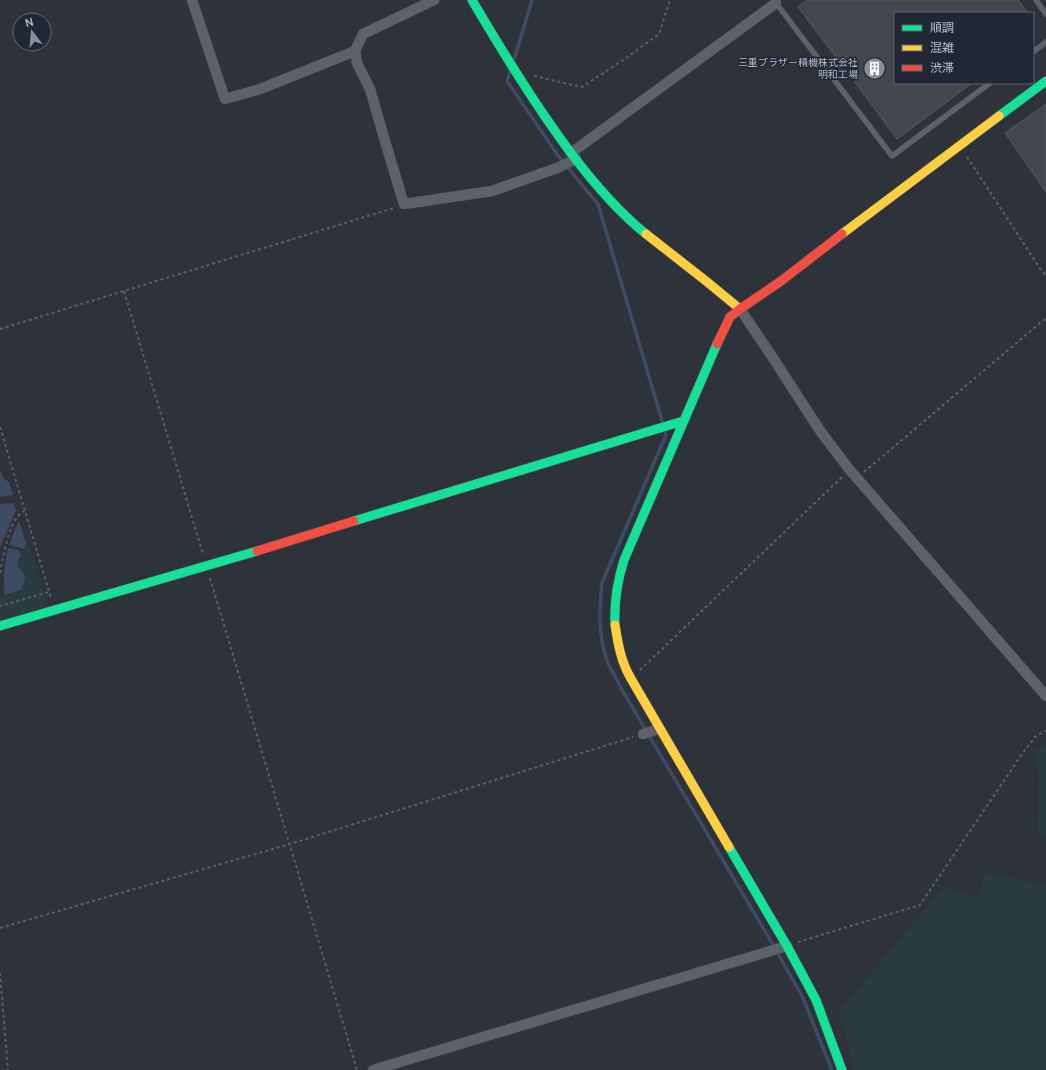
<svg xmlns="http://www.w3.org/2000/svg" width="1046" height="1070" font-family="Manrope,'Noto Sans JP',sans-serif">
	<rect width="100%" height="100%" fill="#2e323b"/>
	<!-- green -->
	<path fill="#2b3c41" d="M28,542L48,608L0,621V597L21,591C27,581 28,577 21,568C19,565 18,565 19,562C19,556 25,548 28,542Z
		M1046,745V836L1037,831L1039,777L1034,751Z
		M986,873L1046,886V1070H856L838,1013L943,887L977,897Z"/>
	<!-- water -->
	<path fill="#3d4b65" d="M0,470L3,478L9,482L13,495L0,497Z
		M14,503L16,510L0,548V504Z
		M19,521L26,543L24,549L9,545L15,529Z
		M8,548L19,550L21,555C19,558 17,561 18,565C19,568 21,569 22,571C28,578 24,584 21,590L4,595C4,579 4,563 8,548Z"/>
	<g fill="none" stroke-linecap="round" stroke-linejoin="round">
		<!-- stream -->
		<path stroke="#3d4b65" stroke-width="3.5" d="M514,60L532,0
			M510,72L507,81L559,157L598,204L663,424
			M665,430L666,435L602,583C599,610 598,637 608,663C612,672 618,681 622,690L772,943L802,996L832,1070"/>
	</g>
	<!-- building -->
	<path fill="#42464d" stroke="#565a63" d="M807,0H1018L1028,13H895V83H972L897,139L854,81L859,77L844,56L838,60L798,7Z
		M1046,104V192L1005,133Z"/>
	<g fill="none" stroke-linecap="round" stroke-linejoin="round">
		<defs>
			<path id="lane" d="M1036,0L1046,14
				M777,2L776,3L892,156L990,83
				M1033,52L1046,42"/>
			<path id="street" d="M192,0L225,99L260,89L355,51
				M434,0L363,34L355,51L357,63L370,89L387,148L404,204L492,191L557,168L576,159
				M571,153L776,3
				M740,309L775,361L802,403L821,432L849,469L1046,696
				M643,734L659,729
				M373,1070L787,946"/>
			<path id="fast" d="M472,0C502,51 533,102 568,149C591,180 616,210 646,234
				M999,116L1046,81
				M354,521L683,421
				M615,625C614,603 617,582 624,560L717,344
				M0,626L257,551
				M729,847L787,946L816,1000L842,1070"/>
			<path id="slow" d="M646,234L706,281L740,309
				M842,234L999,116
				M615,625C618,644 621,661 630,677L729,847"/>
			<path id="jam" d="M717,344L730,317L740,309L781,281L842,234
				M257,551L354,521"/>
		</defs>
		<!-- lane casing -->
		<use href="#lane" stroke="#4a4d54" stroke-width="6"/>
		<!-- street casing -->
		<use href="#street" stroke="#4a4d54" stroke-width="11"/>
		<!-- fast casing -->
		<use href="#fast" stroke="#4a4d54" stroke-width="10"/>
		<!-- slow casing -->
		<use href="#slow" stroke="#4a4d54" stroke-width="10"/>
		<!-- jam casing -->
		<use href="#jam" stroke="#4a4d54" stroke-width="10"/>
		<!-- path -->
		<path stroke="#5b6066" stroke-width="2" stroke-dasharray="3 3" stroke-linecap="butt" d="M534,76L582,87L623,60L659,34L670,0
			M967,157L1041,270L1046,276
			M124,291L203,554
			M0,329L394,208
			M0,427L51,598
			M864,472L1046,318
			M0,573C3,558 8,526 19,515C20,513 23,512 24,511
			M210,578L357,1070
			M0,605V606L49,592
			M640,670L842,477
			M0,928L290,844L633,737
			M798,942L920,905L1022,754L1036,736L1046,731
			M0,973L8,1070"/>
		<!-- lane -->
		<use href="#lane" stroke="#5e6169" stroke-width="5"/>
		<!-- street -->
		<use href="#street" stroke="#5e6169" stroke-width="10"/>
		<!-- fast -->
		<use href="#fast" stroke="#16e098" stroke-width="9"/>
		<!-- slow -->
		<use href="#slow" stroke="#ffcf43" stroke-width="9"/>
		<!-- jam -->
		<use href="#jam" stroke="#f24e42" stroke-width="9"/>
	</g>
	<!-- icons -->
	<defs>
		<symbol id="building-disc" viewBox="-11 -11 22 22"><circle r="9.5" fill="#888e99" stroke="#202836"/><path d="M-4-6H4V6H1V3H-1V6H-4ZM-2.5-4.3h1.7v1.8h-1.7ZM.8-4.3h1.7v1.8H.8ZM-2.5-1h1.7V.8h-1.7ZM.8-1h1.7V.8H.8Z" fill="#fff"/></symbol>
	</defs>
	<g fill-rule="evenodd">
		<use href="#building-disc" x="862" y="56" width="25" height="25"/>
	</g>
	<g text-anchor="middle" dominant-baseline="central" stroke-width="3" stroke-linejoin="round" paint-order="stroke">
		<!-- poi labels -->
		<g font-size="10" fill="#b9bfcb" stroke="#202836" text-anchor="end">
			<text x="858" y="62">三重ブラザー精機株式会社<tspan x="858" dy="12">明和工場</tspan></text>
		</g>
	</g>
	<!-- legend -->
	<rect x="894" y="12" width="140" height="72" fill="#202836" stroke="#5d6472"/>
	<rect x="902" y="25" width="20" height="6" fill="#16e098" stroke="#5d6472"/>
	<text x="930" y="32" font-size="12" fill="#b9bfcb">順調</text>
	<rect x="902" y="45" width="20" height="6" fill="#ffcf43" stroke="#5d6472"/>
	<text x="930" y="52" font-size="12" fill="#b9bfcb">混雑</text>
	<rect x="902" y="65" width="20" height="6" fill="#f24e42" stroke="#5d6472"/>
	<text x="930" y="72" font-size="12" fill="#b9bfcb">渋滞</text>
	<!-- north arrow -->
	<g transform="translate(32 32) rotate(344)"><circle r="19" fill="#202836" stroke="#5d6472"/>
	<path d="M0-3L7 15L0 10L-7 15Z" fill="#888e99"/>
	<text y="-6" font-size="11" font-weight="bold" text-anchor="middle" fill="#b9bfcb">N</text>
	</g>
</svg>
